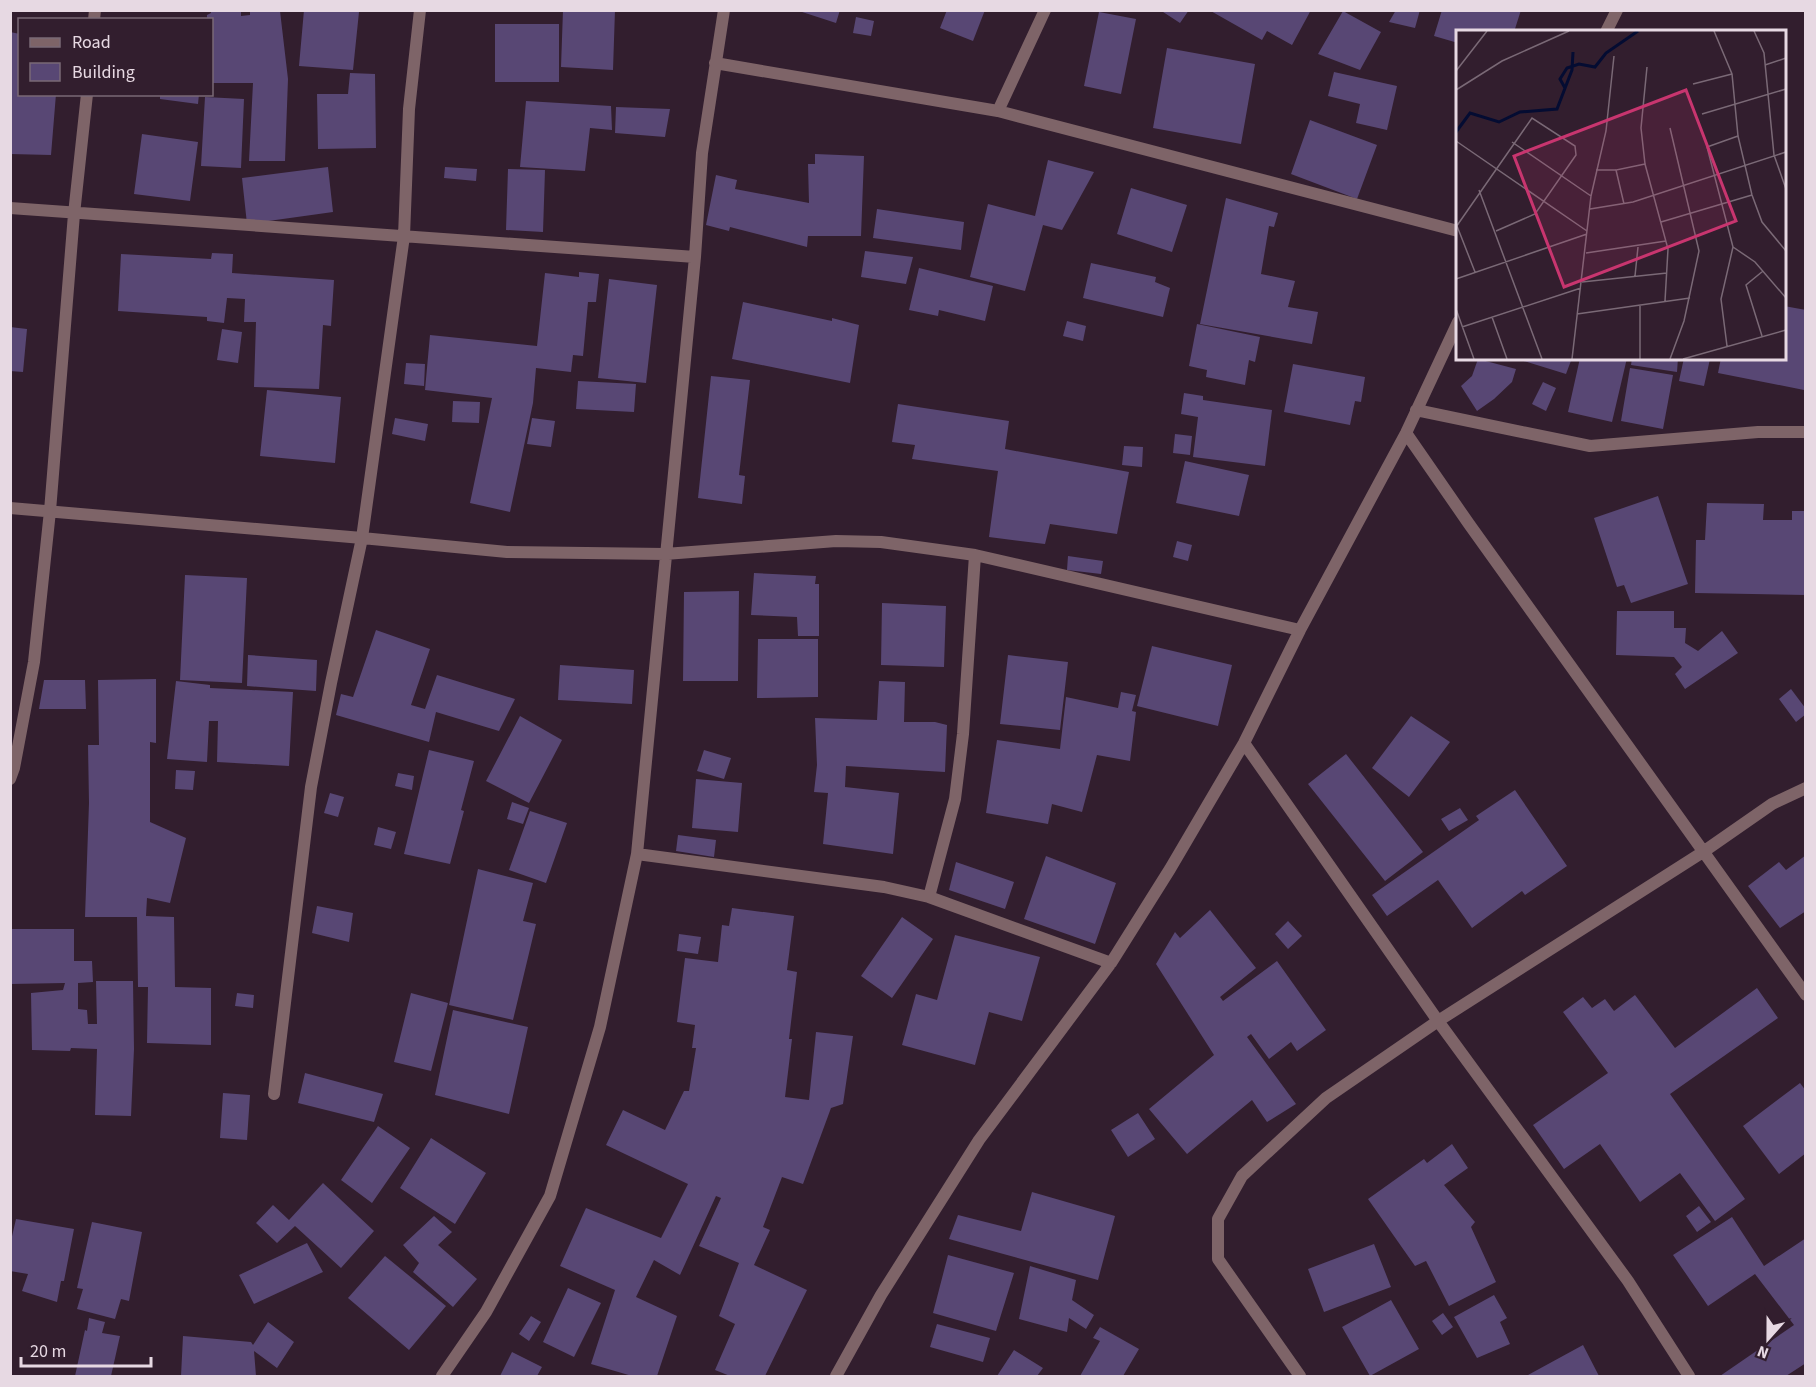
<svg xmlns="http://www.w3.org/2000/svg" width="1816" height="1387" font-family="'Source Sans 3',sans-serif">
	<rect width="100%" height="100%" fill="#321e2e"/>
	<!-- building -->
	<path fill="#584774" d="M211,10H241V16L250,15V10H268L267,12L280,11L288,79L285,161H249L253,83H212V20H207V15L211,13Z
		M304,10L359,12L353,70L299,66Z
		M563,10H615L613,70L561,67Z
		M796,10H840L836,23Z
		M947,10H985L973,41L940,28Z
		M1160,10H1189L1180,23Z
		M1209,10H1311L1292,45L1267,31L1262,40Z
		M1396,10H1420L1415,28L1389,22Z
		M1442,10H1521L1514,32H1458V43L1434,36Z
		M1343,11L1381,32L1360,70L1318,54Z
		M1099,12L1136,19L1121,94L1084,86Z
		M856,17L874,21L871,36L853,33Z
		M495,24H559V82H495Z
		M10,32L20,34L18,70H20V94H56L51,155L10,154Z
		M1167,48L1255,64L1241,144L1153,128Z
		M1334,72L1397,86L1387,130L1356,123L1360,104L1328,96Z
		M350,73L375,74L376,148L318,149L317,94H348Z
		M160,94H199L198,104L160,99Z
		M205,97L244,99L241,168L201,166Z
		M526,101L611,106L612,130L590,128L585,171L520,167Z
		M616,107L670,109L665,137L615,133Z
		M1310,120L1377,145L1357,199L1291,174Z
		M142,134L198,142L190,201L134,194Z
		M815,154L864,156L861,236H808L807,247L730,227L729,231L706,225L716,175L737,180L735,189L809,203L808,164H815Z
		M1048,160L1094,172L1062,230L1043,225L1025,291L970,277L988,204L1035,216Z
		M328,167L333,212L247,224L242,178Z
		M445,167L477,169L476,181L444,178Z
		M508,169L545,170L543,232L506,230Z
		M1131,188L1187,205L1172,252L1117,234Z
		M1226,198L1278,213L1274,227L1269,226L1261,274L1295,281L1288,307L1318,312L1312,344L1200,324Z
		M877,209L964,222L961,250L873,238Z
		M865,251L913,257L906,284L861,277Z
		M212,253L233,254L232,273L334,280L331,326L323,325L319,389L254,387L256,322H244L245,299L227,298L224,323L207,321V317L118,311L121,254L211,259Z
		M1091,263L1156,277L1155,282L1170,288L1163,317L1083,298Z
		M919,268L993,286L985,321L939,310L938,316L909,310Z
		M579,272L599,274L596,302H588L583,356L573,355L571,372L536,368L533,403L510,512L470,503L492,398L425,390L430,335L537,346L545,273L579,277Z
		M609,279L657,285L646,383L598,378Z
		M743,302L832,321V318L859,325L850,383L732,359Z
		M1784,306L1806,310V383L1804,390L1718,373L1721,358H1784Z
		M1067,321L1086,326L1083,341L1063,336Z
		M1197,324L1260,337L1255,362L1249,360L1245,385L1206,377L1207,370L1189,366Z
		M10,327L27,329L23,372L10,371Z
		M222,329L242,332L238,363L217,360Z
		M1514,358H1572L1566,374Z
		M1580,358H1627L1612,422L1568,412Z
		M1632,358H1678L1677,372L1631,365Z
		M1684,358L1710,359L1704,386L1679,381Z
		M1478,359L1516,369L1512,382L1494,399L1477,411L1461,386L1472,376Z
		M406,363L425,364L424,386L404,384Z
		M1293,364L1365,377L1361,402L1355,401L1350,425L1284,412Z
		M1630,368L1673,375L1663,429L1621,421Z
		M711,376L750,380L739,475L745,476L742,504L698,498Z
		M578,381L636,384L634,412L576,409Z
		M1543,382L1556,388L1546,411L1532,404Z
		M267,390L341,397L335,463L260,456Z
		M1184,393L1203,396V400L1272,410L1265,466L1193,457L1198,417L1181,414Z
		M453,401L480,402L479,423L452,422Z
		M898,404L1009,421L1005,449L1129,472L1117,534L1050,524L1045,544L989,537L998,471L912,459L915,445L892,442Z
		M395,418L428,424L425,441L392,434Z
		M532,418L555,421L551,447L527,444Z
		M1175,434L1192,436L1190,455L1173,453Z
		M1124,446L1143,447L1142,467L1122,465Z
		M1185,461L1249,475L1239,516L1176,503Z
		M1658,496L1688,584L1631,603L1624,585L1617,587L1594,518Z
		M1707,503L1764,504L1763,520H1792V511H1806V595L1695,593L1696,540H1705Z
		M1177,541L1192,545L1188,561L1173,557Z
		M1068,556L1103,561L1101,574L1067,570Z
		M754,573L816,576L815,584H819V636H798L797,617L751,615Z
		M185,575L247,578L242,683L180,680Z
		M739,591L738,681H683L684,592Z
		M882,603L946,606L944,667L881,665Z
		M1617,611H1674V628H1686L1685,643L1698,651L1722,631L1738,653L1685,689L1675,674L1682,667L1674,657L1616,655Z
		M376,630L430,649L411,705L425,709L437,675L515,699L499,731L436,712L429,742L336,715L341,694L353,697Z
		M758,639H818V697L757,698Z
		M1152,646L1232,665L1218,726L1137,706Z
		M248,655L317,660L316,691L247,686Z
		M1008,655L1068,662L1060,730L1000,724Z
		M560,665L634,670L632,704L558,700Z
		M156,679V743L150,742V822L186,838L170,903L147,898L146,916L174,917L175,987L211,988V1045L147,1043L148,987H138L137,917H85L89,803L88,745H99L98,680Z
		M44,680H85L86,709H39Z
		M176,681L210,685V688L293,692L289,766L217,762L218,721H209L207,762L167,759Z
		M879,681L905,682L904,722H935L947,725L945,772L846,766L845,787L899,793L893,854L823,844L828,793L814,792L817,765L815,718L877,720Z
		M1791,689L1806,709V714L1796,722L1779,699Z
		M1121,692L1136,695L1132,711L1136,712L1130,761L1097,755L1082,812L1052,804L1048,824L986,813L997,740L1060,749L1066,697L1118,708Z
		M520,716L562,740L529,803L486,781Z
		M1411,716L1450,742L1409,797L1372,768Z
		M429,750L474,761L461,810L464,811L450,864L404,854Z
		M704,750L731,758L724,779L697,771Z
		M1346,754L1423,852L1385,881L1308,784Z
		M176,770L195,771L193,790L175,789Z
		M398,773L414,776L412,790L395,786Z
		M696,779L742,783L738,832L692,828Z
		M1515,790L1567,866L1525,895L1522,891L1472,928L1438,880L1387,916L1372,895L1479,820L1476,816Z
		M330,793L344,797L338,817L324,813Z
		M512,802L529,808L523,824L507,819Z
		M1460,808L1468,820L1449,831L1441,819Z
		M530,811L567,823L546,883L509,870Z
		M378,827L396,832L391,849L374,845Z
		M678,835L716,840L714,857L676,851Z
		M1806,855V911L1780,928L1748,886L1779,862L1786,870Z
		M1046,856L1116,883L1095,944L1024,919Z
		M956,862L1014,882L1005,909L949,890Z
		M478,869L533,883L523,921L536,924L513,1020L449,1005Z
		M317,906L353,913L349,942L312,933Z
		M732,908L794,916L787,970L797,972L789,1039H792L785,1097L809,1100L816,1032L853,1036L843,1104L831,1108L803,1184L782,1177L763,1227L770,1230L754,1265L807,1290L765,1376H730L715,1370L735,1324L719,1316L739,1263L699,1246L721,1198L716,1196L680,1275L654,1260L636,1297L677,1316L657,1376H632L591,1364L615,1290L560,1266L586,1208L661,1238L688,1184L606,1145L623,1110L665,1130L684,1091H689L696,1048H692L695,1025L677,1022L685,958L718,962L722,925L729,926Z
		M1210,910L1256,968L1220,997L1223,1001L1277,961L1326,1030L1297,1051L1291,1042L1269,1059L1251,1034L1247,1037L1296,1104L1267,1122L1252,1100L1187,1154L1149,1109L1214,1055L1156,964L1175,932L1180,938Z
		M902,917L933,939L892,998L861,976Z
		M1288,921L1302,936L1288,949L1275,934Z
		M10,929H74V961H92L93,982L78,983V1009L87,1010L88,1024H97L96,981H133L134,1049L131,1116L95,1115L97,1049L71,1048L70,1051L32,1050L31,993L63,990L65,983L10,984Z
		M679,934L701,937L698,954L677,951Z
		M955,935L1040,957L1022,1021L989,1012L975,1065L902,1045L916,994L937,1000Z
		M1757,988L1778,1018L1670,1094L1745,1199L1715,1221L1680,1173L1640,1202L1600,1144L1564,1169L1533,1125L1608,1073L1563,1012L1583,997L1592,1008L1605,999L1614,1011L1635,995L1675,1048Z
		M237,993L254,995L253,1008L235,1006Z
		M411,993L448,1003L431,1071L394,1062Z
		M453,1010L528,1027L509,1114L435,1095Z
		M305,1073L383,1094L374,1122L298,1103Z
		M1800,1083L1806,1091V1153L1779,1174L1743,1126Z
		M223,1093L250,1095L247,1140L220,1138Z
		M1138,1113L1155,1139L1128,1157L1111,1130Z
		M378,1126L410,1148L372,1203L341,1180Z
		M431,1138L486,1173L455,1224L400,1188Z
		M1452,1144L1468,1168L1444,1185L1475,1222L1471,1227L1496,1282L1449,1306L1426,1261L1415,1266L1368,1199L1424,1159L1427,1163Z
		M323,1183L374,1231L341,1268L295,1226L277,1243L256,1223L273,1205L289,1220Z
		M1032,1192L1115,1216L1098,1280L949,1239L958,1215L1021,1231Z
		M1699,1206L1711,1222L1697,1232L1686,1216Z
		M434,1216L452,1232L438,1245L477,1279L453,1307L413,1272L419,1263L403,1245Z
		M1732,1217L1764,1266L1806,1238V1363L1786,1376H1720L1794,1325L1755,1274L1708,1306L1673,1255Z
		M16,1219L74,1229L64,1281H61L57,1302L22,1291L28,1274L10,1271V1245Z
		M92,1222L142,1232L129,1301L121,1299L115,1319L77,1309L83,1289L77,1288Z
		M307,1243L323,1272L254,1304L239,1275Z
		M1374,1244L1391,1287L1324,1312L1308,1269Z
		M948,1255L1014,1273L996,1331L933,1313Z
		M385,1256L446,1306L409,1350L348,1298Z
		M1030,1266L1076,1280L1072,1300L1094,1315L1086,1329L1069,1318L1067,1332L1019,1319Z
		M568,1288L601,1303L574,1357L543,1342Z
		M1494,1295L1507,1318L1500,1322L1510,1344L1477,1358L1454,1317Z
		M1391,1300L1419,1349L1370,1376L1342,1327Z
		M1443,1313L1453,1327L1442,1335L1432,1321Z
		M531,1316L541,1322L529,1341L519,1334Z
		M89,1318L105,1322L102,1333L120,1336L111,1376H75L85,1330L87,1331Z
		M268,1322L294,1342L277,1368L254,1351L256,1376H181L183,1336L251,1342L253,1345Z
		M937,1324L990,1338L983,1362L930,1347Z
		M1100,1327L1139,1349L1123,1376H1080L1100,1341L1093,1338Z
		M1583,1345L1599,1376H1529L1528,1375Z
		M1014,1350L1043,1368L1037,1376H997Z
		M512,1352L542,1367L537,1376H500Z"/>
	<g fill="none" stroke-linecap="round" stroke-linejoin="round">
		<!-- minor -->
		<path stroke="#7e6468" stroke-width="12" d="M94,20L95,10
			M1606,32L1617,10
			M715,63L998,111L1458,231
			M998,111L1045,10
			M10,208L695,257
			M1416,410L1590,446L1758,432H1806
			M1406,433L1469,524L1806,995
			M10,508L362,538L507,552L665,554L836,541L881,542L975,555L1300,630
			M1244,743L1438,1021L1628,1281L1689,1376
			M10,779L14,768L34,662L50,511L74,214L87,94
			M637,854L884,887L929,897L955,799L963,734L975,555
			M929,897L1111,963
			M274,1094L311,787L331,683L362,538L404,236L409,109L420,10
			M442,1376L486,1312L550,1196L600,1027L637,854L695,257L702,153L724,10
			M836,1376L881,1295L979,1140L1111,963L1170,869L1244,743L1300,630L1406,433L1458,322
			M1300,1376L1218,1259V1219L1242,1176L1326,1098L1438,1021L1703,852L1772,804L1806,788"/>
	</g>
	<!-- overview -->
	<g transform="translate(1456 30)">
		<rect width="330" height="330" fill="#321e2e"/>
		<path fill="none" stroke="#040c32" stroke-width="3" d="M109,58L104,49L111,38L123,34L139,37L150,23L182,1M0,102L14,83L43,92L64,82L101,79L116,40L117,22"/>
		<path fill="none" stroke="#7a6976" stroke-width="1.5" d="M258,1L276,44L282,106L296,165L306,192L330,221M298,1L308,23L318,125L330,159M309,35L330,28M191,37L185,98L189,134L212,219L209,271M0,41L31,1M237,54L276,44M0,60L46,31L113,1M246,84L330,59M0,111L131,201M56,112L135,166M140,140H160M23,160L86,329M168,174L160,140L189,134M134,179L177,172L330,122M205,192L296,165M1,196L19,242M0,197L76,88L119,116L120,125L79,184L40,201M277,217L299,232L330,268M130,223L210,211M179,246L182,217M0,249L131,204M126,252L211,243M0,279L18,329M121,284L234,268M36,287L51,329M6,297L125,258M306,306L290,255L307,241M271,316L265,269L277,217L251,117L282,106M116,329L135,166L150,101L158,26M184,329V275M214,329L228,291L243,221L214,98M227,329L330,300"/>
		<path fill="#c8356f" fill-opacity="0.15" stroke="#c8356f" stroke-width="3" d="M230,60L280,191L108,257L58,126Z"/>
		<rect width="330" height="330" fill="none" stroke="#e7d9e3" stroke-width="3"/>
	</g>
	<!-- border -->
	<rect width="1816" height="1387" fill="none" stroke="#e7d9e3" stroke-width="24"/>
	<!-- legend -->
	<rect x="18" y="18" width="195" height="78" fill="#321e2e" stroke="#7a6976" stroke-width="1.5"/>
	<rect x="30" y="38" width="30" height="9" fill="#7e6468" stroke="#7a6976" stroke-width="1.5"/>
	<text x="72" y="48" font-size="18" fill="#e7d9e3">Road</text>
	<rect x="30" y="63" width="30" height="18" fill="#584774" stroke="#7a6976" stroke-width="1.5"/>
	<text x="72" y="78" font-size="18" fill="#e7d9e3">Building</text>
	<!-- north arrow -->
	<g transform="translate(1768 1339) rotate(201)" stroke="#321e2e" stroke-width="4.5" paint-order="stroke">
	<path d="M0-4.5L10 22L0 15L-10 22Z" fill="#e7d9e3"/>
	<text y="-9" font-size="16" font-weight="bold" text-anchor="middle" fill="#e7d9e3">N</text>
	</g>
	<!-- scale -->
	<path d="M21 1357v9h130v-9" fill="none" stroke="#e7d9e3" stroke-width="3"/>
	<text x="30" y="1357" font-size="18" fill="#e7d9e3" stroke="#321e2e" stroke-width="4.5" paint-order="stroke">20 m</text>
</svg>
